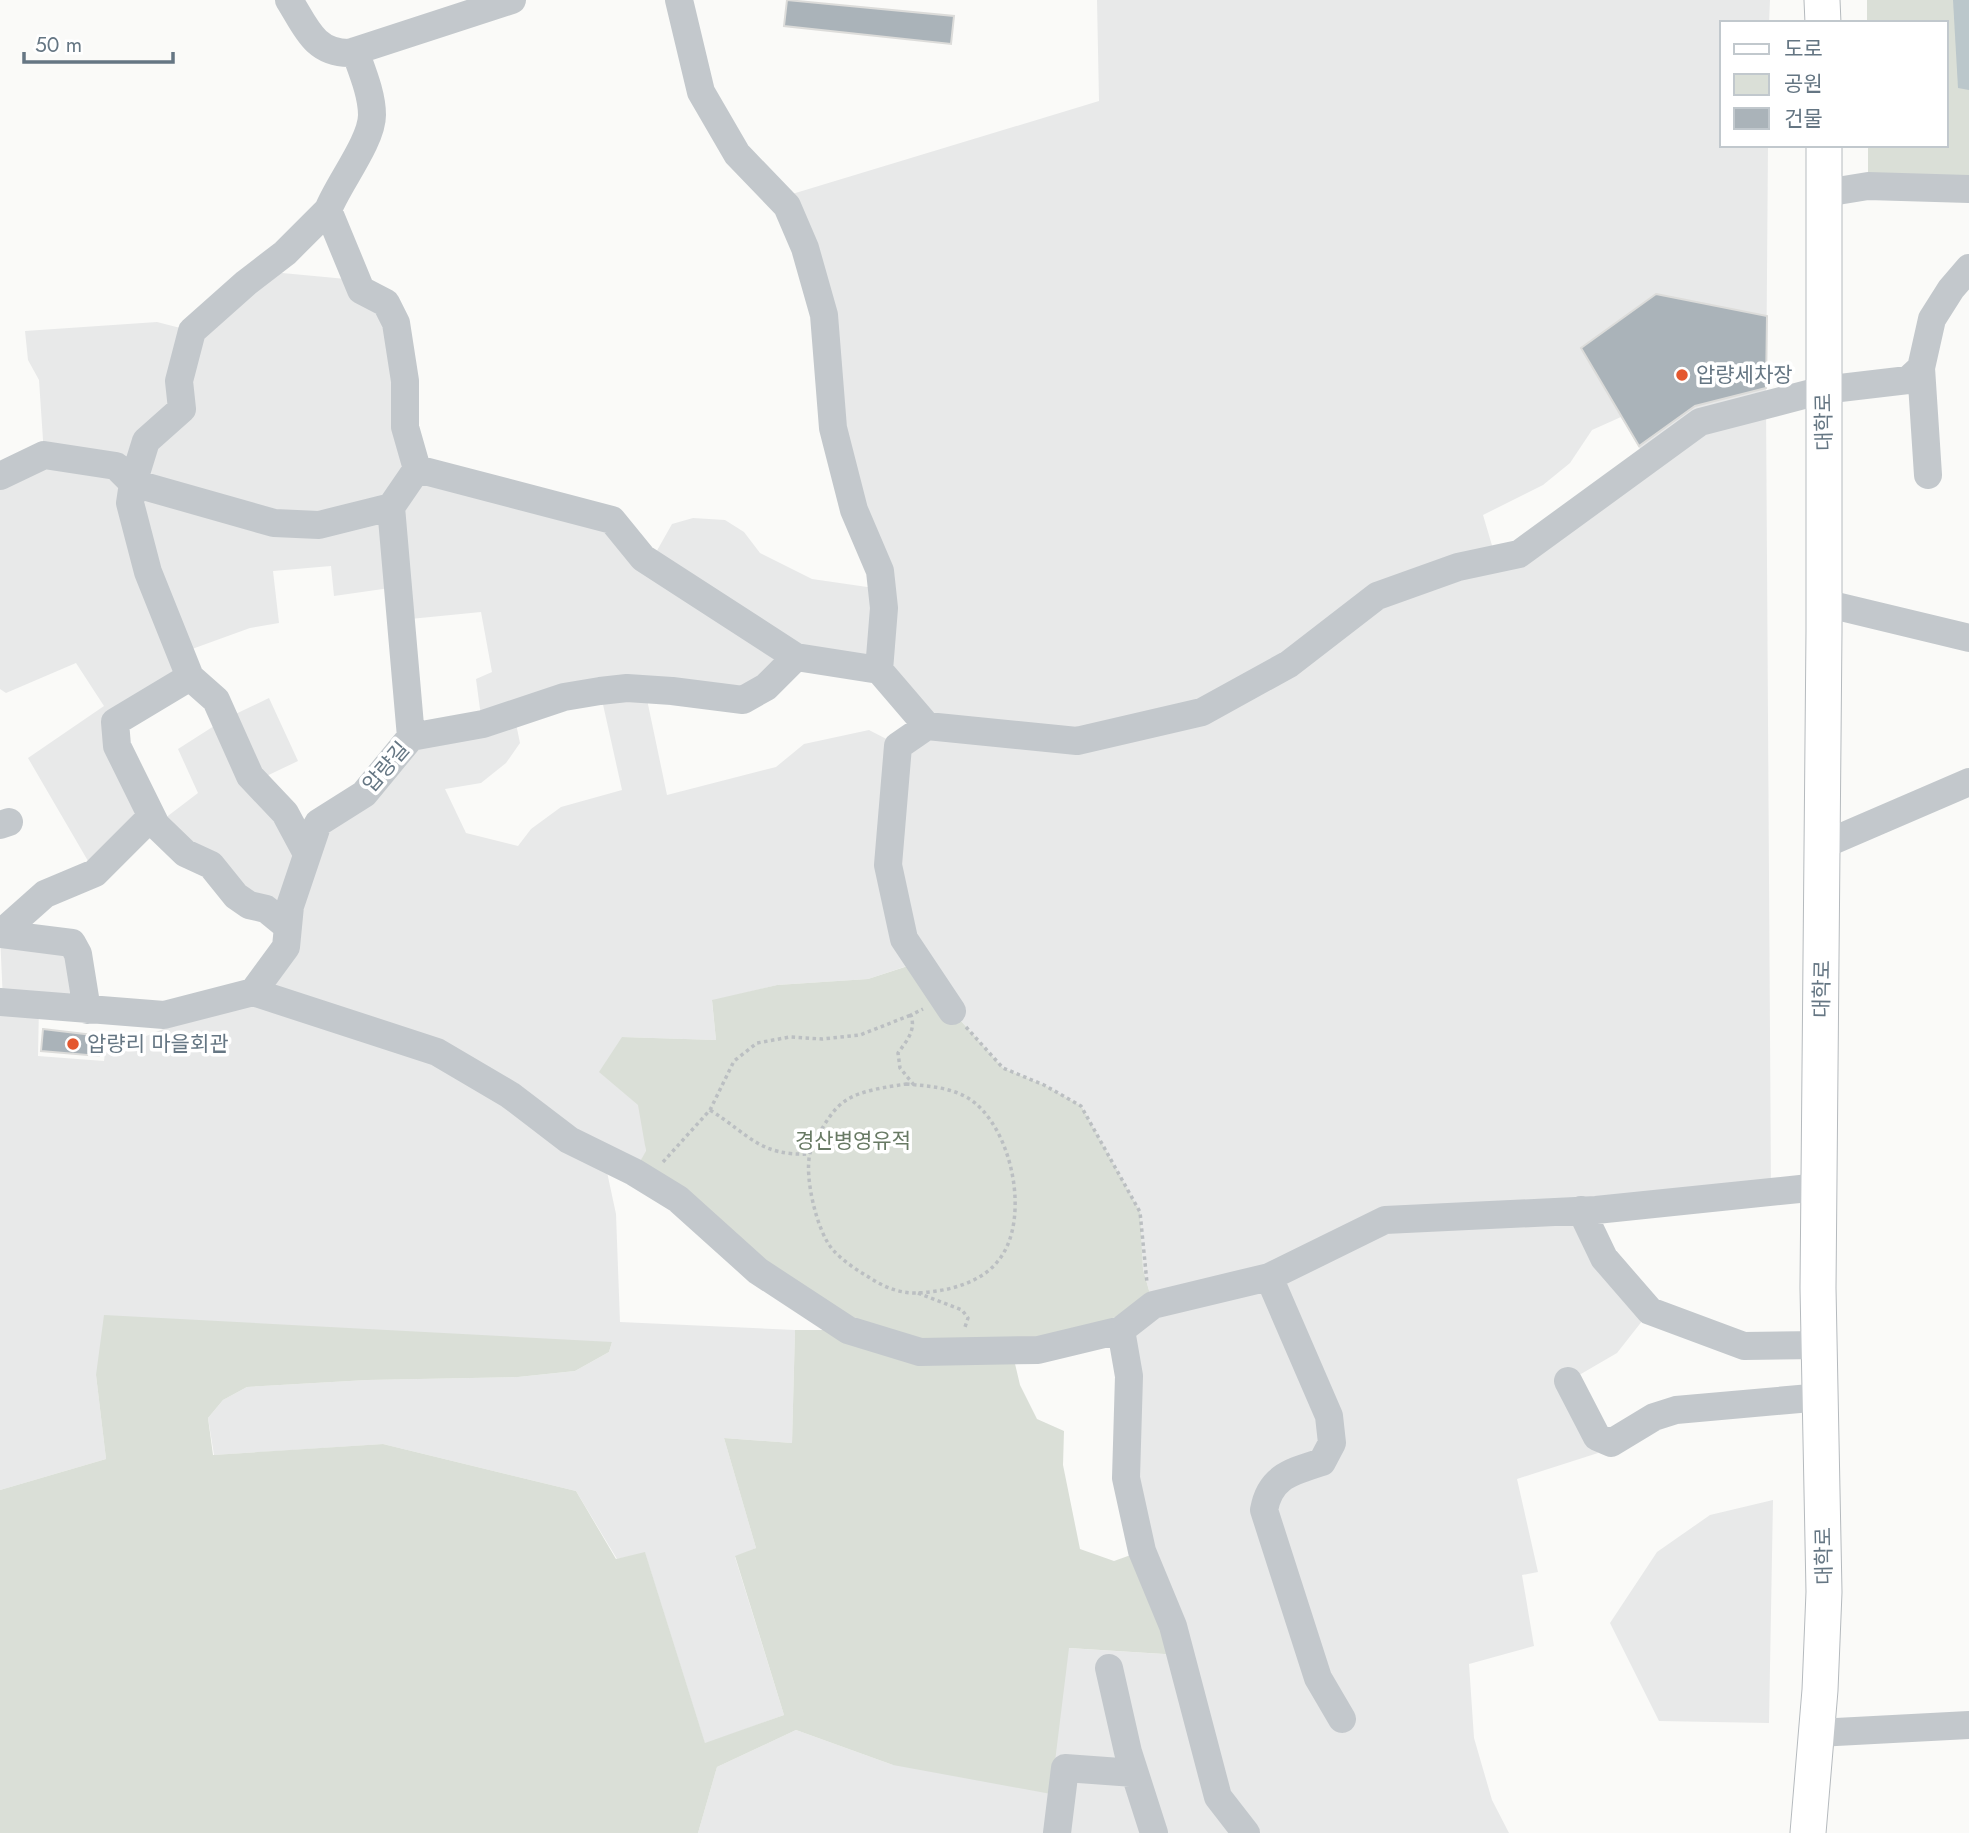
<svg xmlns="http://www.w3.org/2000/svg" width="1969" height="1833" font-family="Jost,'Noto Sans KR',sans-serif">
	<rect width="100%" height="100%" fill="#fafaf8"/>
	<!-- built -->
	<path fill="#e8e9e9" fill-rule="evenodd" d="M1097,0H1770L1769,23H1722V145H1768L1766,403L1771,1192L1582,1210L1650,1311L1617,1353L1562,1385L1598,1453L1517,1479L1538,1572L1522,1575L1534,1646L1469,1664L1474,1738L1492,1800L1509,1833H698L717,1767L796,1730L893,1765L1068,1648L1179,1655L1142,1551L1121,1330L1153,1305L1143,1269L1140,1212L1044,1085L1003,1068L952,1011L919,962L868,979L777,985L712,1001L716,1040L622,1037L643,1119L646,1152L634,1172L604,1158L616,1214L620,1322L795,1330L792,1443L724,1438L756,1548L735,1557L784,1715L705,1744L645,1553L617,1559L576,1491L383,1444L214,1455L208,1418L223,1400L247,1387L367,1380L518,1377L575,1371L609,1352L612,1342L96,1375L106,1459L0,1490V1002H3L0,934L72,943L87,1010L39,1006L38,1056L104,1061L105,1053L253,992L288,927L156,825L198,793L178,749L225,719L269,698L298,761L256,781L306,853L411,737L482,724L476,679L492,672L481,612L400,620L397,587L334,596L331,566L273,571L279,623L250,628L181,653L190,677L115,722L151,817L95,873L28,758L104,706L76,663L6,693L0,689V476L44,455L39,380L28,360L25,331L157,322L192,331L261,271L346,279L386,303L417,469L612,520L650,563L672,524L693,518L725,520L744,532L760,553L812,579L881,589L829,366L779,198L1099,101ZM1621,417L1647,461L1496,559L1483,515L1543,485L1570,463L1592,430ZM796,657L879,670L926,726L898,745L869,730L804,744L776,767L667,795L645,690L766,687ZM600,691L622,790L561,807L531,829L518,846L466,833L445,789L481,783L506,763L520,743L514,714Z
		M1773,1500L1769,1723L1659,1721L1610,1623L1657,1552L1710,1515Z"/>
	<!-- green -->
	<path fill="#dadfd7" d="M1867,0H1969V188L1868,186V145H1946V23H1867Z
		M920,962L952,1011L1003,1068L1044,1085L1081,1106L1140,1212L1143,1269L1153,1305L1012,1351L1020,1385L1037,1419L1064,1431L1063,1465L1080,1549L1114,1561L1142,1551L1180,1655L1069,1648L1051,1794L893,1765L796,1730L717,1767L698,1833H0V1490L106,1459L96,1375L104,1315L612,1342L609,1352L575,1371L518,1377L367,1380L247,1387L223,1400L208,1418L213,1455L383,1444L576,1491L616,1559L645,1552L705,1743L784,1715L735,1556L756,1548L724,1438L792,1443L795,1330H847L634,1172L646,1151L638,1105L599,1072L622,1037L716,1040L712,1000L777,985L868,979Z"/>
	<!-- water -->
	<path fill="#bbc7cb" d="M1953,0H1969V90L1958,88Z"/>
	<!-- building -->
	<path fill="#aab3b9" stroke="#dcdcda" stroke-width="2" d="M787,0L954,16L951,44L784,26Z
		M1656,294L1767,316L1766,388L1695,406L1639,446L1581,348Z
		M43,1029L101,1036L99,1056L41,1051Z"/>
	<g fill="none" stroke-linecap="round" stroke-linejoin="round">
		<defs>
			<path id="major" d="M1822,0L1823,23
				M1808,1833L1820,1690L1824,1592L1818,1288L1824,631V145"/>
		</defs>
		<!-- major casing -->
		<use href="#major" stroke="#b5babe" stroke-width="37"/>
		<!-- path -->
		<path stroke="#bbbfc2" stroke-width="3.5" stroke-dasharray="3.5 3.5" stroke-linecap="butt" d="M966,1027L1003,1068L1044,1085L1081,1106L1140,1212L1147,1283
			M906,1084C928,1086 949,1087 968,1098C1012,1125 1032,1220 998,1261C980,1284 945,1292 916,1293C897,1293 882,1286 867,1276C855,1269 842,1260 833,1250C817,1232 804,1177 810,1153C812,1147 816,1140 819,1134C825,1123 834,1108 845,1101C861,1090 887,1087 906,1084Z
			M914,1085L900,1068L898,1053C907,1040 916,1031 911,1015L923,1009
			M710,1110C750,1135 759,1156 810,1154
			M663,1162L710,1110L734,1061L757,1043L790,1037L822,1039L860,1035L911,1015
			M918,1293L962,1310L968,1318L964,1330"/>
		<!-- minor -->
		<path stroke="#c3c8cc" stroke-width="28" d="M289,0C306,27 314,53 349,53L512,0
			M679,0L701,92L737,154L787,206L805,248L824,315L833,428L854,510L880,571L884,608L879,670L927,726L1077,741L1202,712L1289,664L1377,596L1458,567L1519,554L1700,422L1823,390L1908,380L1921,368L1932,319L1951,289L1969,268
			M355,51C362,71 372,94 372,115C372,141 338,184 328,210L361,290L386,303L396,323L405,381V427L417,469
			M1825,193L1868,186L1969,189
			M1921,368L1928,475
			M0,476L44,455L116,466L133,483L274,523L319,525L391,507
			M1824,603L1969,638
			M190,677L115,722L117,746L156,825L185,853L211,865L236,896L249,905L266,909L288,927
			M927,726L898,746L888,865L904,939L952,1011
			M411,737L391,507L417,469L612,520L643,558L796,657L879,670
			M0,825L9,822
			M1823,845L1969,782
			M307,854L285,813L250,776L216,700L190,677L148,572L130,503L133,483L146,441L182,409L179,381L192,331L246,283L285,253L328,210
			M0,934L45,894L95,873L151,817
			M0,934L72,943L78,954L87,1010
			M253,992L437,1052L510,1095L569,1140L634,1172L678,1199L758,1271L848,1330L920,1352L1038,1350L1121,1330L1153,1305L1269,1277L1385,1220L1596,1210L1819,1187
			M0,1002L164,1015L253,992L286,947L290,906L318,823L364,794L411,737L483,724L564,697L600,691L627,688L672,691L743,700L766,687L796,657
			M1581,1210L1604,1258L1650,1311L1744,1346L1820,1345
			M1269,1277L1329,1416L1332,1443L1322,1462C1292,1472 1270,1476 1264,1510L1318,1678L1342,1719
			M1121,1330L1129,1376L1126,1478L1142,1551L1173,1626L1218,1797L1246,1833
			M1568,1381L1597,1437L1611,1443L1654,1417L1676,1410L1822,1397
			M1109,1668L1128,1752L1154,1833
			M1817,1733L1969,1725
			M1057,1833L1065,1768L1134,1773"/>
		<!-- major -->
		<use href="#major" stroke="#fff" stroke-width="35"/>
	</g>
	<!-- markers -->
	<g fill="#e4572e" stroke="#fff" stroke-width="2.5">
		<circle cx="1682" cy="375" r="7"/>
		<circle cx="73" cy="1044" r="7"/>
	</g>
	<g text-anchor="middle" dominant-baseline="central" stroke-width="7" stroke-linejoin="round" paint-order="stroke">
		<!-- poi labels -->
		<g font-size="21" fill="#657683" stroke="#fff" text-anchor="start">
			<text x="1696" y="375">압량세차장</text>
			<text x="87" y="1044">압량리 마을회관</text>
		</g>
		<!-- street labels -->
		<g font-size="21" fill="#657683" stroke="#fff">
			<text transform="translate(1824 422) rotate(-91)">대학로</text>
			<text transform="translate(386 767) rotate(-49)">압량길</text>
			<text transform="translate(1822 989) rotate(-89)">대학로</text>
			<text transform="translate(1824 1556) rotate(-91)">대학로</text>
		</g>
		<!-- park labels -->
		<g font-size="21" fill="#687a64" stroke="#fff">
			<text x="853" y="1141">경산병영유적</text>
		</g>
	</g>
	<!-- legend -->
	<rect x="1720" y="21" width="228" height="126" fill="#ffffff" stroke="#c1c8cd" stroke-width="2"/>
	<rect x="1734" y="44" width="35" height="10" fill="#ffffff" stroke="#c1c8cd" stroke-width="2"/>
	<text x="1784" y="56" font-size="21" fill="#657683">도로</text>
	<rect x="1734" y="74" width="35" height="21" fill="#dadfd7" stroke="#c1c8cd" stroke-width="2"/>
	<text x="1784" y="91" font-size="21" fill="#657683">공원</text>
	<rect x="1734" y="108" width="35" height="21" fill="#aab3b9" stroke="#c1c8cd" stroke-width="2"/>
	<text x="1784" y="126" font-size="21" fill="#657683">건물</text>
	<!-- scale -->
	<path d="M24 52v10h149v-10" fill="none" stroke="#657683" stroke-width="3.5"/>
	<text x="35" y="52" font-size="21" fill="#657683" stroke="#ffffff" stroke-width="5" paint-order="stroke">50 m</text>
</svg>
